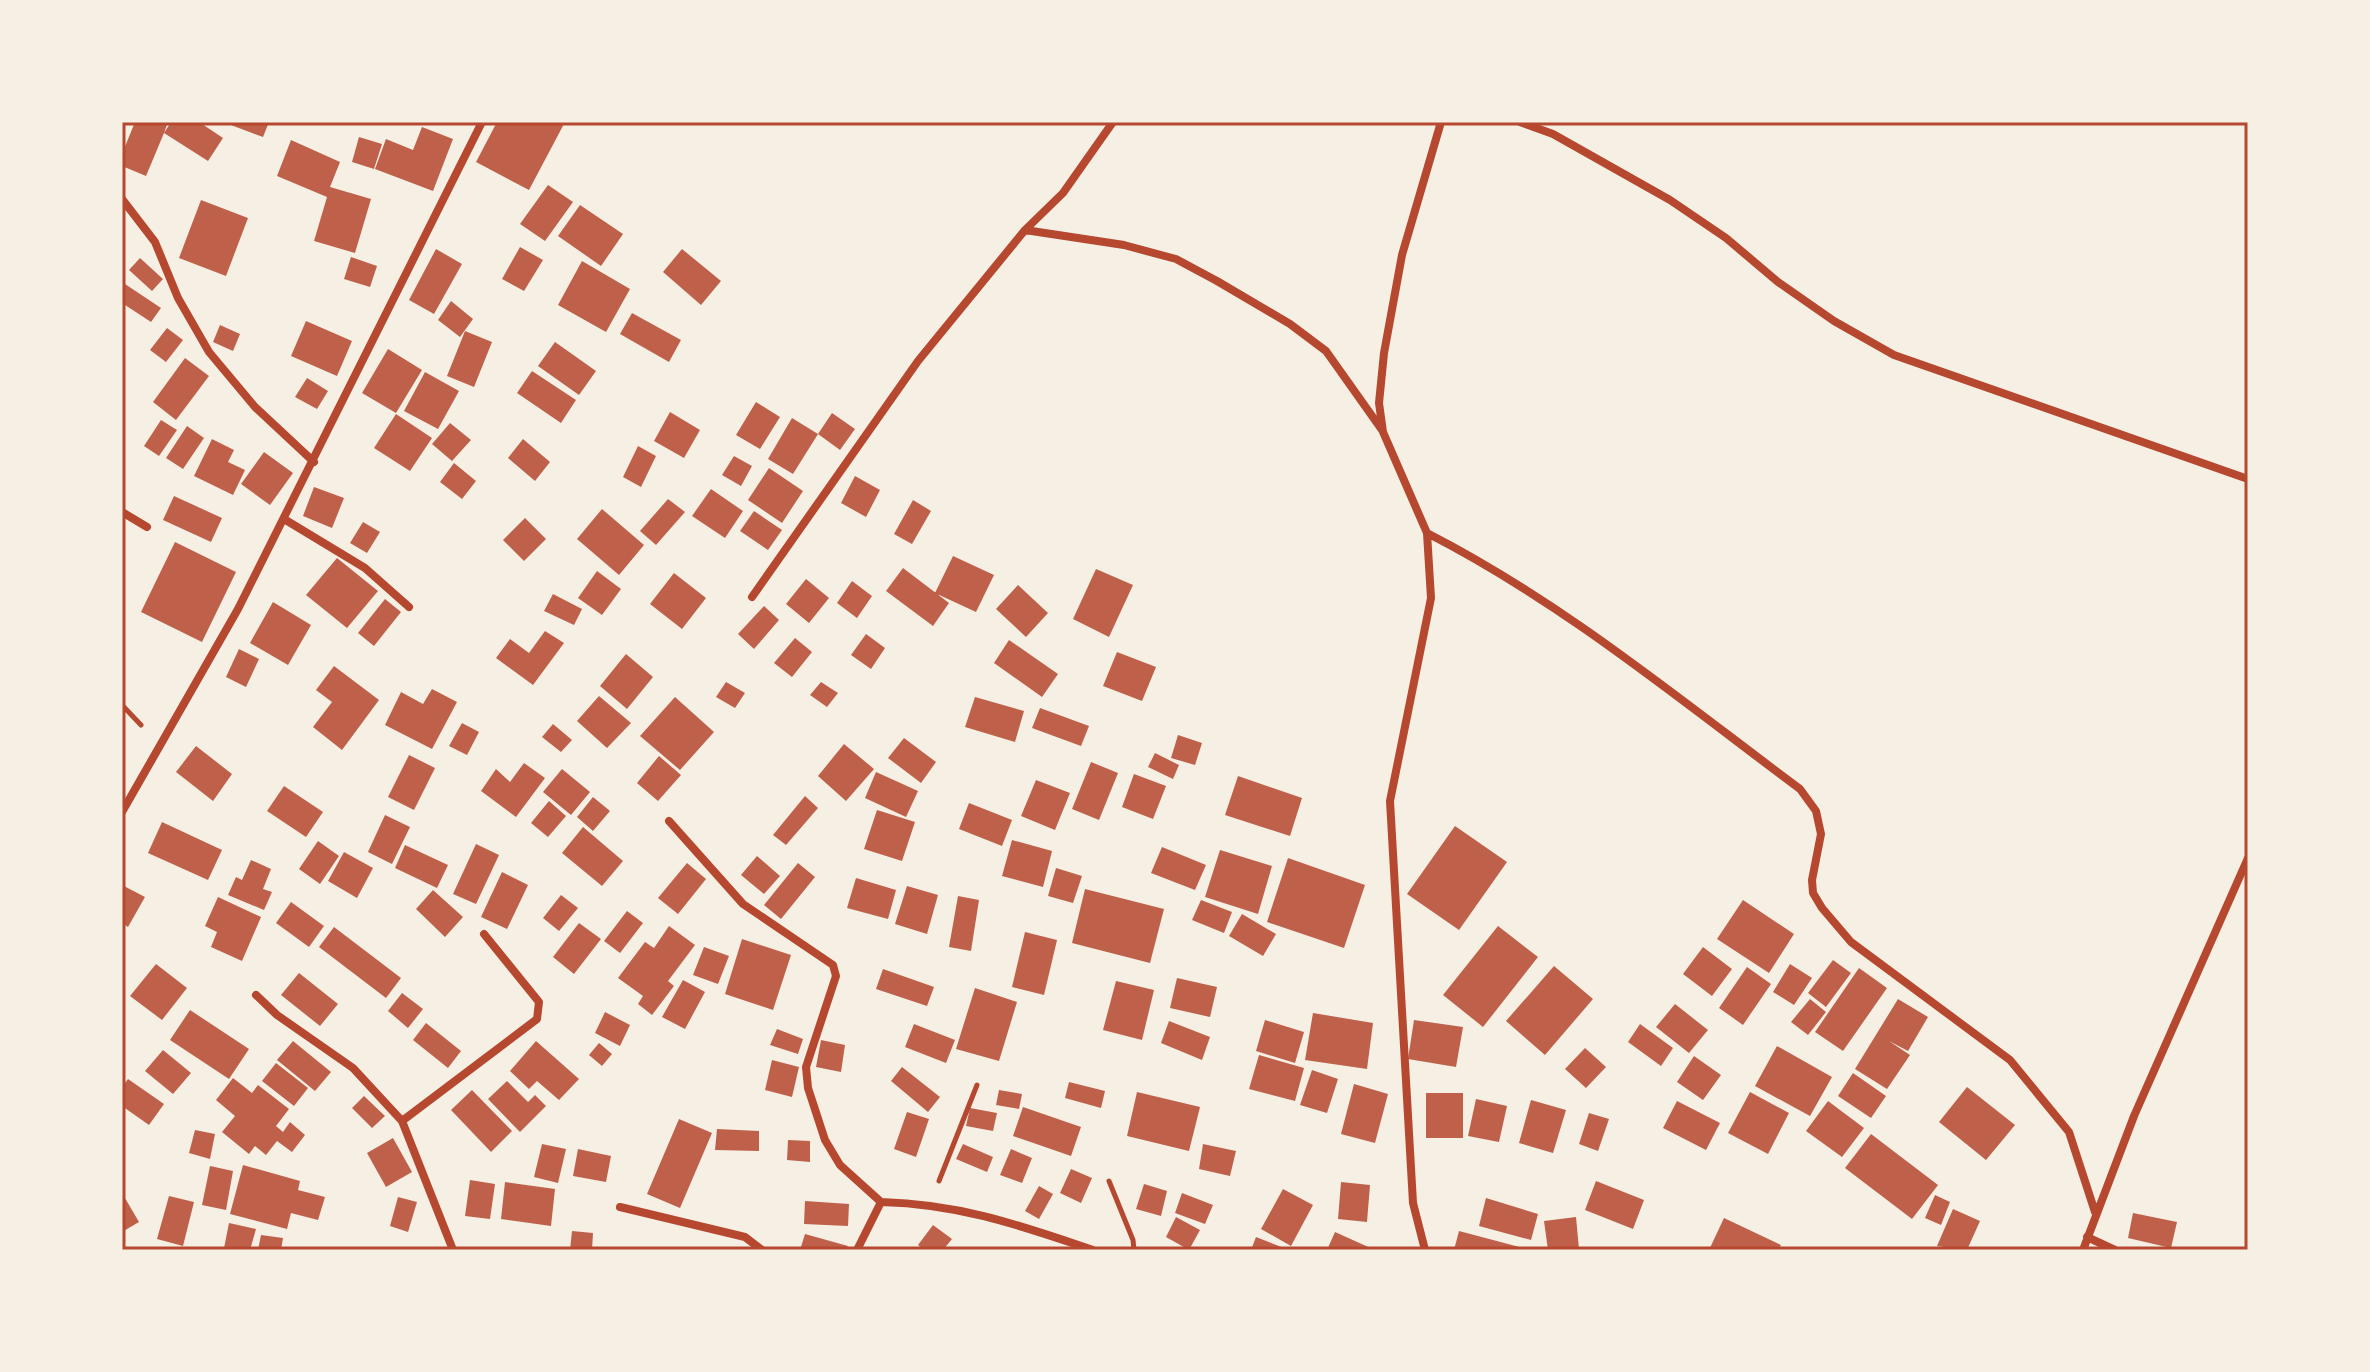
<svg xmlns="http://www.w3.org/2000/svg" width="2370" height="1372" font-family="Karla,sans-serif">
	<rect width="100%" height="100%" fill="#f6efe4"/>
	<!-- building -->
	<path fill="#bf614a" d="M135,122H168L164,133L171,122H199L223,138L208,161L164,133L146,176L122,166V154Z
		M223,122H269L263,137Z
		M497,122H565L529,190L476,162Z
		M422,127L453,139L433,191L375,169L386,139L413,150Z
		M359,137L382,144L374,169L352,162Z
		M291,140L340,162L330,187L371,199L355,253L314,241L327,197L277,176Z
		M548,185L573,202L545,241L520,224Z
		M201,200L248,218L226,276L179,258Z
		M580,205L623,234L601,266L558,236Z
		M520,247L543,260L524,291L502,279Z
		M436,249L462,264L434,314L409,300Z
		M682,249L721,281L701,305L663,272Z
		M351,257L377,266L370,287L344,279Z
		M140,258L163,279L152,291L129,270Z
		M582,261L630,289L606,332L558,305Z
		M122,282L161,308L151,322L122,303Z
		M451,301L473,319L460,337L438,320Z
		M632,313L681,340L669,362L620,334Z
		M306,321L352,341L337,376L291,356Z
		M220,325L240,334L233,351L213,342Z
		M167,328L183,340L166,362L150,350Z
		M465,331L492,342L474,387L447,376Z
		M555,342L596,371L579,395L538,366Z
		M388,349L422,370L396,413L362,393Z
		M185,358L209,376L176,420L153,402Z
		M532,371L576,400L561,423L517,393Z
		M425,372L459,391L438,429L404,411Z
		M307,378L328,391L317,409L295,397Z
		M756,402L780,417L760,449L736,435Z
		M670,412L700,430L684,458L654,441Z
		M832,413L855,429L840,450L818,434L793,474L768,459L792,418L818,434Z
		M396,414L432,438L410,471L374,448Z
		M161,420L177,430L159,456L144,446Z
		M450,423L471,440L452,461L432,444Z
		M187,426L204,438L183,469L166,458Z
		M212,439L234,450L228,462L245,470L233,495L194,476Z
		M523,439L550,462L535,481L508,458Z
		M638,446L656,456L641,487L623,477Z
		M264,452L293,473L270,505L241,484Z
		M734,456L752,466L741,486L722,475Z
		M454,463L476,481L462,499L440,482Z
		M769,468L803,491L782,523L748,500Z
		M855,476L880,490L866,517L841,503Z
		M314,487L344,498L332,528L303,516Z
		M711,489L743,511L725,538L692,516Z
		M174,496L222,518L211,542L163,520Z
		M668,499L685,512L656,545L640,531Z
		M913,500L931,511L912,544L894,534Z
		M602,509L644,545L619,575L577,539Z
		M754,511L782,530L768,550L740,531Z
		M525,518L546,539L524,561L503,540Z
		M363,522L380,532L367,553L350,543Z
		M175,542L236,572L202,642L141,612Z
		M953,556L994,575L976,612L935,593Z
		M337,558L378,591L347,628L306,595Z
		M903,568L949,603L933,626L886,591Z
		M1096,569L1133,585L1109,637L1073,619Z
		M597,571L621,589L602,615L578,598Z
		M674,573L706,598L682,629L650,604Z
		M806,579L829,598L809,623L786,604Z
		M852,581L872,596L857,618L837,603Z
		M1018,585L1048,613L1026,637L996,609Z
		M553,594L582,609L574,625L544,611Z
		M385,599L401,612L374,646L358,633Z
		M273,602L311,625L288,665L250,643Z
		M764,606L779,620L754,649L738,634Z
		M545,631L564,643L533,685L496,658L510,639L529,653Z
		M866,634L885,648L871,669L851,655Z
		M795,638L812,652L792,677L774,663Z
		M1009,640L1058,674L1042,697L994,663Z
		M239,649L259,659L246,687L226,677Z
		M1117,652L1156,667L1142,701L1103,686Z
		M626,654L653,677L627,709L600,686Z
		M334,666L379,700L342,750L313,727L332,702L316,690Z
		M726,682L745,693L735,708L716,697Z
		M821,682L838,693L827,707L810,695Z
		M432,689L457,702L432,749L385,725L401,692L423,704Z
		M599,696L631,723L607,748L577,721Z
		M675,697L714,732L680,770L640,736Z
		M975,697L1024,711L1015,742L965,727Z
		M1040,708L1089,726L1081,746L1032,728Z
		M462,723L479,732L467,755L449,746Z
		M553,724L572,740L561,752L542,737Z
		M1178,735L1202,743L1195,765L1171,758Z
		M904,738L936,762L921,783L888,758Z
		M844,744L874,769L846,801L818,776Z
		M196,746L232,774L213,801L176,772Z
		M1155,753L1179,765L1173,779L1148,767Z
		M409,755L435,768L414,810L388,797Z
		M659,756L681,775L658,801L637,783Z
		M1091,762L1118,773L1099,820L1072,809Z
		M524,763L545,778L516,817L481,791L496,769L510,782Z
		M562,769L590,792L571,815L543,792Z
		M876,772L918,791L906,817L865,798Z
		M1134,774L1166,786L1153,819L1122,807Z
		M1238,776L1302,798L1290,836L1225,815Z
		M1036,780L1070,793L1055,830L1021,816Z
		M284,786L323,812L306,837L267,811Z
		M805,796L818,808L786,845L773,835Z
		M593,797L610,811L593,831L577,817Z
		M549,801L566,816L548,837L531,823Z
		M969,803L1012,820L1002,846L959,829Z
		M877,810L915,822L902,861L864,849Z
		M385,815L410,827L392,864L368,852Z
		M162,822L222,850L208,880L148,853Z
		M1455,826L1507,862L1459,930L1407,894Z
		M583,827L623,861L602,886L562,853Z
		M1012,840L1052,851L1043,887L1002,876Z
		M318,841L339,856L320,884L299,869Z
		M476,844L499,855L476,904L453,894Z
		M405,845L448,865L437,888L395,868Z
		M1162,847L1206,865L1195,890L1151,873Z
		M1220,850L1272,866L1258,914L1205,897Z
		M344,852L373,868L357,898L328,881Z
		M757,856L780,876L764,894L741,875Z
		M1288,858L1365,885L1344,948L1267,922Z
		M251,860L271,869L263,889L272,892L264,910L228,895L236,877L242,880Z
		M687,863L706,879L678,914L658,898Z
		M798,863L815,877L781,919L764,905Z
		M1056,868L1082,876L1073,903L1048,896Z
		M502,872L528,885L507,929L481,917Z
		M856,878L896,890L888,919L847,908Z
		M122,885L145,897L128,927L122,923Z
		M907,886L938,895L927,934L895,924Z
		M1085,889L1164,909L1150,963L1072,943Z
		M433,890L463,917L445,937L416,909Z
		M561,895L578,908L559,931L543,918Z
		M958,896L979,900L971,951L949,947Z
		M218,897L261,917L242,961L211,947L217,932L205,926Z
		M1201,900L1232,912L1224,933L1192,920Z
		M1743,900L1794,934L1769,973L1717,939Z
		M291,902L324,926L309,947L276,923Z
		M627,911L643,923L620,953L604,941Z
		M1242,914L1276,934L1263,956L1229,936Z
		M579,923L601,939L574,974L553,957Z
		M669,926L695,945L668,981L674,986L652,1015L638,1004L643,996L618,978L645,942L654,948Z
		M1498,926L1538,957L1483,1027L1443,995Z
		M334,927L401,978L386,998L319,947Z
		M1025,932L1057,940L1044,995L1012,987Z
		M742,939L791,955L773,1010L725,994Z
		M704,947L729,956L718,984L693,975Z
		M1703,947L1732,969L1712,996L1683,974Z
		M1833,960L1851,973L1826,1007L1808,993Z
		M156,964L187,988L162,1020L130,996Z
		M1790,964L1812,978L1794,1005L1773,992Z
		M1554,966L1593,999L1545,1055L1506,1021Z
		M1747,967L1771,984L1743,1025L1719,1008Z
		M1859,968L1887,988L1843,1051L1815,1032Z
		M883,969L934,987L927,1006L876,989Z
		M299,973L338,1004L320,1026L281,995Z
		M1177,978L1217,987L1210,1017L1170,1008Z
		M683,980L705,992L685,1029L662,1017Z
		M1116,981L1154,990L1142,1040L1103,1030Z
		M975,988L1017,1002L999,1061L956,1049Z
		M402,993L423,1009L408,1028L388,1011Z
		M1810,999L1826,1012L1808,1035L1791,1022Z
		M1898,999L1928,1017L1908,1051L1889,1041L1910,1055L1887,1089L1855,1069Z
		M1675,1004L1708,1030L1689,1053L1656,1027Z
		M190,1010L249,1049L229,1079L170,1040Z
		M605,1012L630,1025L620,1046L595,1033Z
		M1313,1013L1373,1023L1367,1069L1305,1060Z
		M1265,1020L1304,1032L1295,1063L1256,1051Z
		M1414,1020L1463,1027L1456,1067L1408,1059Z
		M1169,1021L1210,1037L1202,1060L1161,1043Z
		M426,1023L461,1051L448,1068L413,1040Z
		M914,1024L955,1040L946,1063L905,1047Z
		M1640,1024L1673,1048L1661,1066L1628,1042Z
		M777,1029L803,1039L798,1054L770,1045Z
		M821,1040L845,1045L841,1072L816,1067Z
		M293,1041L331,1072L315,1091L277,1060Z
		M536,1041L579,1079L559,1100L537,1081L529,1089L510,1071Z
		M599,1043L612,1054L602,1066L589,1055Z
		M1777,1046L1832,1077L1810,1116L1755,1086Z
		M1585,1048L1606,1067L1586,1088L1565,1069Z
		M163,1050L191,1073L173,1094L145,1071Z
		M1259,1055L1304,1068L1295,1101L1249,1089Z
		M1694,1056L1721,1075L1703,1100L1677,1082Z
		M772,1060L799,1067L792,1097L765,1090Z
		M276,1063L308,1088L294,1106L262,1081Z
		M902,1067L940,1097L928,1112L891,1081Z
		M1312,1070L1338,1079L1327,1113L1300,1105Z
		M1853,1073L1886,1096L1871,1118L1838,1096Z
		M233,1078L252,1093L258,1085L289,1109L276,1126L283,1132L290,1122L305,1135L292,1152L277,1141L266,1155L255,1146L249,1154L222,1132L235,1116L216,1100Z
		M128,1079L164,1104L149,1125L122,1106V1087Z
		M507,1081L528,1102L535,1095L546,1106L520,1132L488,1099Z
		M1069,1082L1105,1091L1101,1108L1065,1098Z
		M1354,1084L1388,1094L1375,1143L1341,1134Z
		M1967,1087L2015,1125L1986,1160L1939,1122Z
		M472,1090L512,1131L491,1152L451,1110Z
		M999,1090L1022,1094L1019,1109L996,1105Z
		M1137,1092L1200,1107L1189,1151L1127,1136Z
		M1750,1092L1789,1113L1768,1154L1728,1133Z
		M1426,1093H1463V1138H1426Z
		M364,1096L385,1116L372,1128L352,1108Z
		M1476,1099L1507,1106L1499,1142L1468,1136Z
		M1531,1100L1566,1110L1553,1153L1519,1143Z
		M1677,1101L1720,1123L1706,1150L1663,1128Z
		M1828,1101L1864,1128L1842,1157L1806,1131Z
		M1023,1107L1081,1127L1071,1156L1013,1136Z
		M970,1108L997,1113L993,1131L966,1126Z
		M907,1112L929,1119L916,1157L894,1149Z
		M1589,1113L1609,1119L1598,1151L1579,1144Z
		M679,1119L712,1133L680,1208L647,1194Z
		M717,1129L759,1131V1151L715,1150Z
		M195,1130L215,1134L210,1159L189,1153Z
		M1871,1134L1938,1185L1912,1219L1845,1168Z
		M393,1138L412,1172L386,1187L367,1153Z
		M788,1140L810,1141V1162L787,1160Z
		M542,1144L566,1149L558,1183L534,1177Z
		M963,1144L993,1157L987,1172L956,1159Z
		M1203,1144L1236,1151L1230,1176L1199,1169Z
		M578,1149L611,1156L606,1182L573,1176Z
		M1011,1149L1032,1158L1022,1183L1000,1175Z
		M243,1165L300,1181L298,1190L325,1197L318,1220L291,1213L287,1229L230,1214Z
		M210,1166L233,1171L226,1210L202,1205Z
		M1071,1169L1092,1178L1081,1203L1060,1193Z
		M470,1180L495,1184L490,1219L465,1216Z
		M1596,1181L1644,1200L1633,1229L1585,1210Z
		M505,1182L555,1189L551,1226L501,1219Z
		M1341,1182L1370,1185L1367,1222L1338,1219Z
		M1144,1184L1167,1191L1161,1216L1136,1209Z
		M1039,1186L1053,1194L1039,1219L1025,1211Z
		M1283,1189L1313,1205L1291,1246L1261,1229Z
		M122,1193L139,1222L122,1232Z
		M1182,1193L1213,1205L1205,1224L1175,1213Z
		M1935,1195L1950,1202L1941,1225L1925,1218Z
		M169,1196L194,1202L183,1246L157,1239Z
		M398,1197L417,1202L408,1232L390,1226Z
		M1486,1198L1538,1214L1531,1240L1479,1226Z
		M805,1201L849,1204L848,1226L804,1224Z
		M1953,1209L1980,1221L1967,1250L1937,1246Z
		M2133,1213L2177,1222L2171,1248L2128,1238Z
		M1176,1217L1200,1230L1189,1250L1166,1237Z
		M1576,1217L1579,1249L1548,1250L1544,1221Z
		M1724,1218L1781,1245L1778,1250H1709Z
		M229,1223L256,1229L250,1250L224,1248Z
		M933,1225L952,1239L943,1250H924L918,1245Z
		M572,1231L593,1233L592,1250H570Z
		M1459,1231L1527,1249V1250H1454Z
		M1335,1232L1375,1250H1327Z
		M805,1234L848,1246L846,1250H800Z
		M261,1235L283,1238L281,1250H258Z
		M1256,1237L1289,1250H1251Z"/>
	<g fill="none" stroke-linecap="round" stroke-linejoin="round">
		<!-- path -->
		<path stroke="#b5482f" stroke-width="5" d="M122,705L141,725
			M939,1181L977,1085
			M1109,1181L1133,1240L1134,1250"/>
		<!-- minor -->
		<path stroke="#b5482f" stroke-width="8" d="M1113,122L1063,193L1025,230L1124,245L1176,259L1217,281L1290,324L1326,351L1382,430
			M1520,122L1553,134L1670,200L1726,238L1778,282L1834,321L1894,355L2248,479
			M122,199L155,242L178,298L209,352L255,407L314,462
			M122,512L147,527
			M284,519L365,568L409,607
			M1427,533C1562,602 1679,699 1800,789L1816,811L1821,834L1812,880L1813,893L1822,908L1851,942L2010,1060L2069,1132L2095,1212
			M752,597L918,361L1025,230
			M122,812L238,609L482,122
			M669,821L743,904L833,965L836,976L806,1067L808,1088L825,1140L840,1165L881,1202C960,1204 1019,1225 1093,1250
			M256,995L277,1015L353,1068L402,1121L453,1250
			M402,1121L537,1019L539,1002L484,934
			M620,1207L745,1237L762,1250
			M2087,1237L2115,1250
			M857,1250L881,1202
			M1425,1250L1413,1203L1390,801L1431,598L1427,533L1383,432L1379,403L1384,353L1402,255L1441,122
			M2083,1250L2134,1116L2248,858"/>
	</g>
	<!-- border -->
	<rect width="2370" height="1372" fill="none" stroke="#f6efe4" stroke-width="248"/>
	<rect x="124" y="124" width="2122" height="1124" fill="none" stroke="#b5482f" stroke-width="3"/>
</svg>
